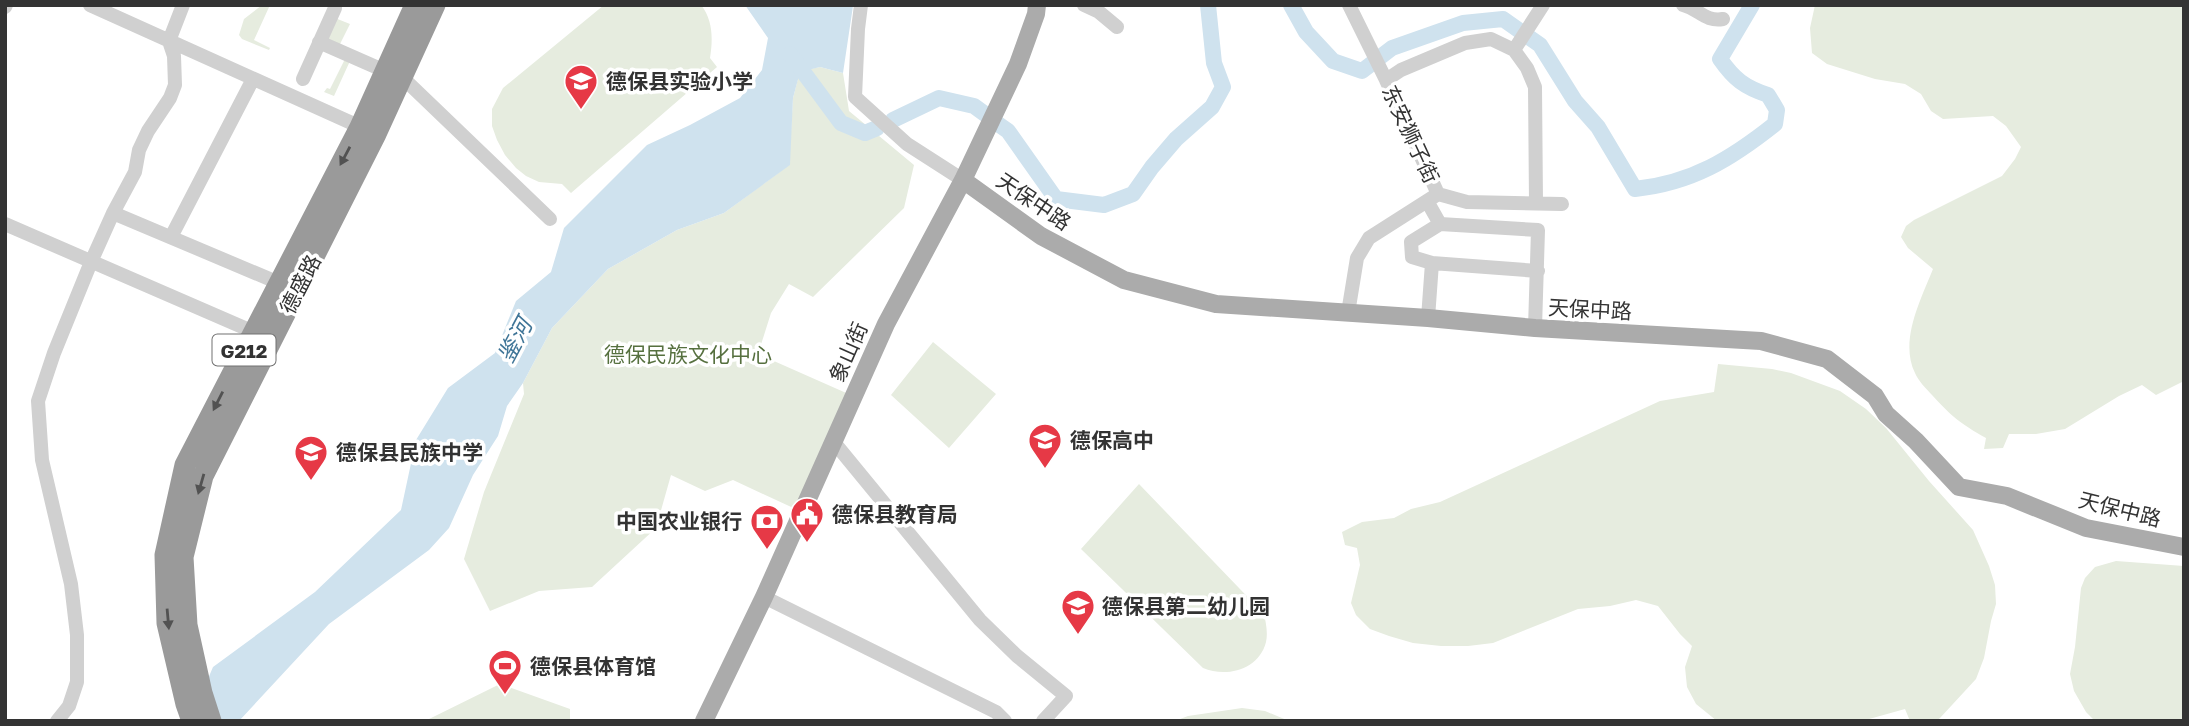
<svg xmlns="http://www.w3.org/2000/svg" width="2189" height="726" font-family="'Golos Text','Noto Sans SC',sans-serif">
	<rect width="100%" height="100%" fill="#fff"/>
	<!-- green -->
	<path fill="#e6ecdf" d="M262,5H270L254,40L270,48L269,50L242,39L239,35L244,19Z
		M604,5H701C713,20 713,39 710,58L717,67L571,193L562,184L539,182L526,176L516,168L505,155L497,140L492,126V109L503,88Z
		M1815,5H2184V381L2156,395L2142,385L2119,396L2065,429L2036,434H2009L2003,448L1984,449L1986,438C1961,424 1951,416 1932,395C1925,387 1919,382 1915,373C1899,341 1921,299 1933,269L1908,248L1901,237L1906,226L1914,220L2002,176L2015,159L2021,147L2006,126L1993,116L1943,119L1931,111L1921,94L1905,84L1875,79L1827,64L1812,53L1810,28Z
		M335,18L350,24L339,46L325,40Z
		M345,59L350,61L334,96L324,92L327,88L330,89Z
		M820,67L843,73L849,111L914,165L904,208L813,297L789,284L771,313L758,354L853,396L802,512L733,480L705,491L671,475L656,528L592,587L539,591L490,611L464,559L484,492L524,394L523,383L552,328L608,269L677,230L724,213L789,165L793,98L800,71Z
		M933,342L996,394L949,448L891,395Z
		M1718,364L1772,369L1791,373L1840,391L1866,409L1886,428L1929,481L1973,530L1989,566L1995,585L1996,604L1991,621L1984,658L1976,679L1940,718L1936,721H1910L1905,709L1862,721H1717L1696,704L1687,687L1685,667L1692,646L1680,634L1658,606L1636,600L1610,606L1578,609L1493,643L1468,646H1441L1413,643L1389,636L1370,629L1356,615L1351,603L1360,565L1357,548L1345,545L1342,532L1362,522L1394,518L1411,509L1440,502L1660,401L1714,392Z
		M1139,484L1264,614C1266,623 1268,633 1266,642C1259,670 1226,678 1203,668L1081,549Z
		M2116,561L2184,566V721H2095L2086,712L2074,691L2070,674L2075,647L2081,588L2085,578L2095,567Z
		M500,684L570,709V721H425Z
		M1242,708L1265,711L1289,721H1175L1188,716Z"/>
	<!-- water -->
	<path fill="#cfe2ee" d="M745,5L853,6L843,73L820,67L800,72L793,98L790,165L724,213L677,230L608,269L552,328L523,383L507,406L498,436L473,475L449,528L429,550L329,624L239,721H190L213,667L315,592L401,510L416,440L448,388L495,353L516,301L551,272L564,228L647,145L690,125L740,98L762,70L768,38Z"/>
	<g fill="none" stroke-linecap="round" stroke-linejoin="round">
		<!-- river -->
		<path stroke="#cfe2ee" stroke-width="16" d="M1291,5L1306,32L1333,61L1362,71L1392,48L1463,23L1503,19L1540,45L1575,101L1598,127L1635,189C1692,183 1731,159 1775,124L1777,110L1768,95C1744,87 1734,79 1720,59L1752,5
			M790,54L841,123L865,133L877,128
			M893,120L939,98L974,106L985,114
			M998,124L1008,131L1056,199L1104,205L1133,194L1152,167L1176,139L1212,107L1223,87L1214,63L1208,5"/>
		<!-- minor -->
		<path stroke="#d0d0d0" stroke-width="14" d="M90,5L365,129
			M861,5L858,29L855,97L907,144L963,180
			M1084,5L1099,12L1117,27
			M1683,5C1699,9 1705,22 1723,19
			M5,7L6,5
			M319,42L385,71
			M1514,50L1543,5
			M402,77L550,219
			M303,79L335,8
			M1386,80L1401,70L1465,43L1491,39L1514,50L1527,68L1535,87L1536,203
			M1438,194L1467,202L1562,204
			M1427,201L1440,224L1538,230L1535,328
			M113,213L279,283
			M5,224L261,335
			M171,237L253,79
			M1432,263L1538,271
			M1348,313L1357,258L1369,238L1438,194L1386,80L1349,5
			M1428,318L1432,263L1412,257L1411,242L1440,224
			M833,441L980,620L1017,656L1066,696L1043,721
			M764,597L996,712L1005,721
			M57,721L69,706L77,682V635L71,584L42,460L38,401L54,353L91,262L113,213L135,172L139,150L148,131L170,98L175,85L174,56L169,41L183,5"/>
		<!-- major -->
		<path stroke="#ababab" stroke-width="18" d="M963,180L1041,236L1124,280L1216,304L1428,318L1535,328L1761,341L1827,359L1875,396L1886,414L1916,441L1959,487L2007,496L2086,528L2184,547
			M704,721L764,597L886,324L963,180L1018,64L1036,14L1037,5"/>
		<!-- highway -->
		<path stroke="#9a9a9a" stroke-width="21" d="M192,721L186,704L167,623L165,555L185,465L360,127L415,5
			M211,721L202,693L187,625L183,557L203,476L376,134L435,5"/>
	</g>
	<!-- one-way arrows -->
	<defs><path id="oneway-solid" d="M-6-.8H1V-3.2L6.5 0L1 3.2V.8H-6Z" transform="scale(1.75)"/></defs>
	<g fill="#525252">
		<use href="#oneway-solid" transform="translate(345 156) rotate(118)"/>
		<use href="#oneway-solid" transform="translate(218 401) rotate(117)"/>
		<use href="#oneway-solid" transform="translate(201 484) rotate(106)"/>
		<use href="#oneway-solid" transform="translate(168 619) rotate(85)"/>
	</g>
	<!-- icons -->
	<defs>
		<symbol id="school-pin" viewBox="-11 -11 22 30"><path d="M0 17L-7.5 6A9.5 9.5 0 1 1 7.5 6Z" fill="#e63946" stroke="#fff"/><path d="M0-5L7-2L0 1L-7-2ZM-4 1L0 2.5L4 1V4Q0 6-4 4Z" fill="#fff"/></symbol>
		<symbol id="civic-pin" viewBox="-11 -11 22 30"><path d="M0 17L-7.5 6A9.5 9.5 0 1 1 7.5 6Z" fill="#e63946" stroke="#fff"/><path d="M-.6-6.5H3V-4.5H.6V-3L4-1V1h2V6H-6V1h2V-1L-.6-3ZM-1.2 2.5V6h2.4V2.5Z" fill="#fff"/></symbol>
		<symbol id="bank-pin" viewBox="-11 -11 22 30"><path d="M0 17L-7.5 6A9.5 9.5 0 1 1 7.5 6Z" fill="#e63946" stroke="#fff"/><path d="M-6-4H6V4H-6ZM0-2.3a2.3 2.3 0 1 0 0 4.6a2.3 2.3 0 1 0 0-4.6Z" fill="#fff"/></symbol>
		<symbol id="stadium-pin" viewBox="-11 -11 22 30"><path d="M0 17L-7.5 6A9.5 9.5 0 1 1 7.5 6Z" fill="#e63946" stroke="#fff"/><path d="M0-5a6.5 5 0 1 0 0 10a6.5 5 0 1 0 0-10ZM-3.5-1.8h7v3.6h-7Z" fill="#fff"/></symbol>
	</defs>
	<g fill-rule="evenodd">
		<use href="#school-pin" x="562" y="62" width="38" height="52"/>
		<use href="#school-pin" x="1026" y="421" width="38" height="52"/>
		<use href="#school-pin" x="292" y="433" width="38" height="52"/>
		<use href="#civic-pin" x="788" y="495" width="38" height="52"/>
		<use href="#bank-pin" x="748" y="502" width="38" height="52"/>
		<use href="#school-pin" x="1059" y="587" width="38" height="52"/>
		<use href="#stadium-pin" x="486" y="647" width="38" height="52"/>
	</g>
	<g text-anchor="middle" dominant-baseline="central" stroke-width="7" stroke-linejoin="round" paint-order="stroke">
		<!-- shield labels -->
		<rect fill="#fff" stroke="#707070" stroke-width="2" x="212.5" y="334.5" width="63" height="31" rx="5"/>
		<g font-size="19" font-weight="bold" fill="#333">
			<text x="244" y="350">G212</text>
		</g>
		<!-- poi labels -->
		<g font-size="21" font-weight="bold" fill="#333" stroke="#fff" text-anchor="start">
			<text x="606" y="81">德保县实验小学</text>
			<text x="1070" y="440">德保高中</text>
			<text x="336" y="452">德保县民族中学</text>
			<text x="832" y="514">德保县教育局</text>
			<text x="742" y="521" text-anchor="end">中国农业银行</text>
			<text x="1102" y="606">德保县第二幼儿园</text>
			<text x="530" y="666">德保县体育馆</text>
		</g>
		<!-- street labels -->
		<g font-size="21" fill="#333" stroke="#fff">
			<text transform="translate(1411 134) rotate(65)">东安狮子街</text>
			<text transform="translate(1034 201) rotate(34)">天保中路</text>
			<text transform="translate(300 284) rotate(-63)">德盛路</text>
			<text transform="translate(1590 309) rotate(3)">天保中路</text>
			<text transform="translate(848 352) rotate(-66)">象山街</text>
			<text transform="translate(2120 509) rotate(14)">天保中路</text>
		</g>
		<!-- park labels -->
		<g font-size="21" fill="#56703f" stroke="#fff">
			<text x="688" y="354">德保民族文化中心</text>
		</g>
		<!-- water labels -->
		<g font-size="23" font-style="italic" fill="#3f7597" stroke="#fff">
			<text transform="translate(514 340) rotate(-62)">鉴河</text>
		</g>
	</g>
	<!-- border -->
	<rect width="2189" height="726" fill="none" stroke="#333333" stroke-width="14"/>
</svg>
